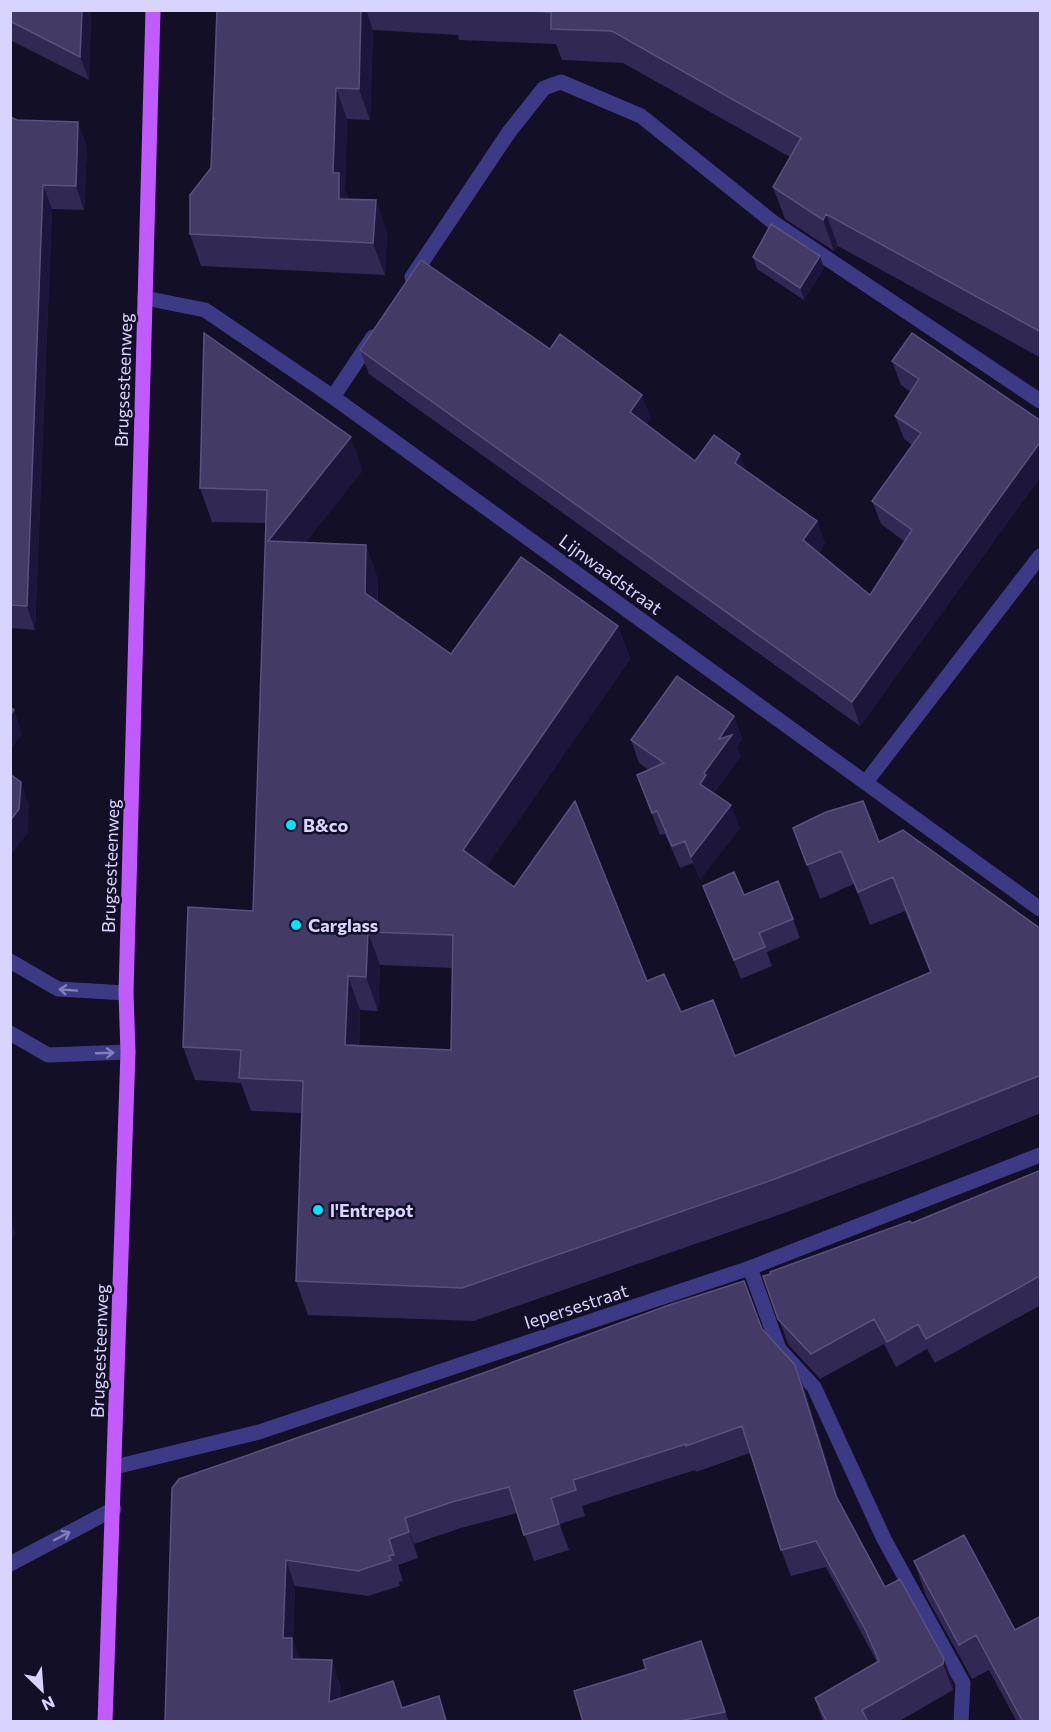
<svg xmlns="http://www.w3.org/2000/svg" width="1051" height="1732" font-family="Commissioner,sans-serif">
	<rect width="100%" height="100%" fill="#130f26"/>
	<g fill="none" stroke-linecap="round" stroke-linejoin="round">
		<!-- service -->
		<path stroke="#3d3a85" stroke-width="15" d="M412,277L509,132L544,88L561,82L641,116L774,223L1040,401
			M333,397L373,337
			M866,782L1040,556
			M750,1268L779,1349L814,1387L884,1539L963,1683L961,1722"/>
		<!-- minor -->
		<path stroke="#3d3a85" stroke-width="15" d="M145,298L205,310L333,397L1040,909
			M10,961L58,989L126,993
			M10,1033L48,1055L128,1052
			M115,1467L259,1432L750,1268L1040,1155
			M10,1564L114,1509"/>
		<!-- primary -->
		<path stroke="#c25bff" stroke-width="15" d="M105,1722L128,1052L126,993L153,10"/>
	</g>
	<!-- wall -->
	<path fill="#312854" fill-rule="evenodd" d="M10,10H91L89,80L10,40Z
		M217,10H1041V358L838,246L834,251L785,219L773,187L790,157L623,63L562,60L556,44L459,40L458,35L373,30L370,120L347,119L345,190L349,199L387,232L385,275L201,266L190,234L211,168Z
		M10,117L87,146L84,210L52,209L35,630L10,628Z
		M753,257L824,268L804,300L757,269Z
		M360,350L651,418L647,424L695,461L746,471L817,521L825,544L819,553L870,595L905,542L881,524L872,501L912,445L904,439L895,416L911,392L901,385L892,361L1041,421V476L860,726L369,374Z
		M363,470L305,543L378,578V602L451,654L618,626L630,659L486,867L647,981L681,1012L735,1056L930,972L905,911L870,925L854,884L820,899L793,828L879,842L1041,929V1113L928,1159L787,1212L474,1321L308,1315L296,1281L302,1113L251,1111L241,1083L195,1080L183,1047L253,911L266,523L212,522L200,488ZM380,965L453,968L451,1050L359,1046L360,1010L378,1011Z
		M734,716L742,739L737,747L740,757L714,793L740,828L700,879L693,863L680,868L665,834L660,835L637,775L649,770L639,763L631,740Z
		M703,886L744,895L793,919L800,938L767,952L772,966L741,979Z
		M1041,1170V1305L935,1363L927,1349L896,1367L884,1344L820,1379L788,1344L763,1276L912,1223Z
		M762,1329L805,1391L839,1502L885,1587L944,1659L953,1685V1690L898,1722H823L815,1698L877,1662L826,1567L791,1576L781,1550L750,1453L696,1472L695,1470L582,1506L585,1516L560,1524L569,1550L534,1561L517,1513L461,1528L414,1544L418,1558L398,1565L403,1581L399,1582L400,1586L368,1596L295,1586L293,1640L300,1660L341,1686L340,1699L403,1708L439,1696L448,1722H165L172,1488Z
		M964,1535L1041,1722H1017L989,1670L972,1679L926,1596L914,1561Z
		M701,1641L729,1722H583L646,1669Z"/>
	<!-- shaded-wall -->
	<path fill="#1d163a" d="M82,10H91L89,80L80,57Z
		M361,10H366L373,30L370,120L359,89Z
		M336,88L347,119L345,190L351,205L339,199L333,173Z
		M78,122L87,146L84,210L76,186Z
		M43,185L52,209L35,630L27,606Z
		M376,200L387,232L385,275L373,243Z
		M826,214L838,246L834,251L823,220Z
		M820,256L824,268L804,300L800,288Z
		M642,395L651,418L639,435L630,412Z
		M351,437L363,470L280,575L268,541Z
		M1041,441V476L860,726L852,702Z
		M740,454L749,478L735,463Z
		M817,521L825,544L811,564L803,540Z
		M366,545L378,578L377,626L365,593Z
		M618,626L630,659L475,884L463,850Z
		M14,710L22,734L10,751V715Z
		M734,716L742,739L737,747L740,757L713,794L700,784L704,773L719,739Z
		M21,782L29,805L28,833L10,856V821Z
		M731,805L740,828L700,879L691,857Z
		M368,932L380,965L378,1011L366,977Z
		M348,976L360,1010L357,1078L345,1045Z
		M10,1217L16,1234L10,1242Z
		M795,1365L805,1391L846,1522L836,1496Z
		M551,1498L569,1550L559,1524Z
		M405,1518L414,1544L418,1558L409,1532Z
		M286,1560L295,1586L293,1640L302,1664L301,1685L283,1638Z
		M701,1641L710,1667L729,1722L725,1712Z
		M944,1659L953,1685V1690L943,1664Z
		M332,1660L341,1686L339,1722L329,1702Z"/>
	<!-- building -->
	<path fill="#433a66" stroke="#5a527e" stroke-width="1.5" fill-rule="evenodd" d="M10,10H82L80,57L10,21Z
		M217,10H361L359,89L336,88L333,173H339V199L376,200L373,243L190,234V195L211,168L213,119H215L213,118Z
		M509,10H1041V332L826,214L823,220L773,187L801,138L612,31L551,29V12Z
		M10,117L17,120L78,122L76,186L43,185L27,606L10,605Z
		M771,224L820,256L800,288L753,257Z
		M421,260L550,349L560,334L642,395L630,412L695,461L714,435L740,454L735,463L817,521L803,540L870,595L912,530L872,501L921,433L895,416L919,379L892,361L912,333L1041,421V441L852,702L360,350Z
		M204,333L351,437L268,541L366,545L365,593L451,654L521,557L618,626L463,850L514,887L575,801L647,981L664,974L681,1012L713,1000L735,1056L931,972L893,877L858,892L841,851L807,865L793,828L826,812L863,801L879,842L903,830L1041,929V1075L915,1125L775,1179L462,1288L296,1281L303,1081L239,1078L241,1050L183,1047L188,907L253,911L267,490L200,488ZM368,932L453,935L451,1050L345,1045L348,976L366,977Z
		M677,676L734,716L719,739L732,735L704,773L706,775L700,784L731,805L691,857L685,841L672,846L657,811L652,813L637,775L664,763L631,740Z
		M10,707L14,710L10,715Z
		M10,774L21,782L19,809L10,821Z
		M734,872L744,895L778,881L793,919L759,933L765,947L734,960L703,886Z
		M1041,1170V1275L1013,1291L926,1339L918,1324L887,1342L874,1319L811,1354L778,1319L763,1276L771,1274L770,1272L910,1221L912,1223Z
		M744,1281L762,1329L795,1365L836,1496L885,1587L900,1579L944,1659L943,1664L862,1710L868,1722H827L815,1698L879,1661L865,1629L816,1541L781,1550L742,1426L686,1446V1444L573,1480L576,1490L551,1498L559,1524L524,1535L509,1487L452,1502L405,1518L409,1532L389,1539L394,1555L389,1556L391,1560L358,1571L286,1560L283,1638H292V1659L332,1660L329,1702L393,1681L402,1708L439,1696L446,1722H165L172,1488L179,1479L475,1376L669,1305Z
		M964,1535L1015,1630L1041,1616V1722H1023L976,1635L959,1645L914,1561Z
		M701,1641L725,1712L674,1722H583L574,1691L646,1669L643,1660Z"/>
	<!-- one-way arrows -->
	<defs><path id="oneway-shaft" d="M-6 0H5M1.5-3L5.5 0L1.5 3" fill="none" stroke-width="1.6" stroke-linecap="round" stroke-linejoin="round" transform="scale(1.5)"/></defs>
	<g stroke="#837fbc">
		<use href="#oneway-shaft" transform="translate(68 990) rotate(-176)"/>
		<use href="#oneway-shaft" transform="translate(105 1053) rotate(-2)"/>
		<use href="#oneway-shaft" transform="translate(62 1536) rotate(-28)"/>
	</g>
	<!-- markers -->
	<g fill="#00e5ff" stroke="#130f26" stroke-width="2">
		<circle cx="291" cy="825" r="6"/>
		<circle cx="296" cy="925" r="6"/>
		<circle cx="318" cy="1210" r="6"/>
	</g>
	<g text-anchor="middle" dominant-baseline="central" stroke-width="5" stroke-linejoin="round" paint-order="stroke">
		<!-- street labels -->
		<g font-size="18" fill="#d9d4ff" stroke="#130f26">
			<text transform="translate(123 380) rotate(-88)">Brugsesteenweg</text>
			<text transform="translate(611 574) rotate(36)">Lijnwaadstraat</text>
			<text transform="translate(110 866) rotate(-88)">Brugsesteenweg</text>
			<text transform="translate(576 1306) rotate(-18)">Iepersestraat</text>
			<text transform="translate(99 1351) rotate(-88)">Brugsesteenweg</text>
		</g>
		<!-- poi labels -->
		<g font-size="18" font-weight="bold" fill="#d9d4ff" stroke="#130f26" text-anchor="start">
			<text x="303" y="825">B&amp;co</text>
			<text x="308" y="925">Carglass</text>
			<text x="330" y="1210">l'Entrepot</text>
		</g>
	</g>
	<!-- border -->
	<rect width="1051" height="1732" fill="none" stroke="#d9d4ff" stroke-width="24"/>
	<!-- north arrow -->
	<g transform="translate(42 1690) rotate(155)" stroke="#130f26" stroke-width="4.5" paint-order="stroke">
	<path d="M0-4.5L10 22L0 15L-10 22Z" fill="#d9d4ff"/>
	<text y="-9" font-size="16" font-weight="bold" text-anchor="middle" fill="#d9d4ff">N</text>
	</g>
</svg>
